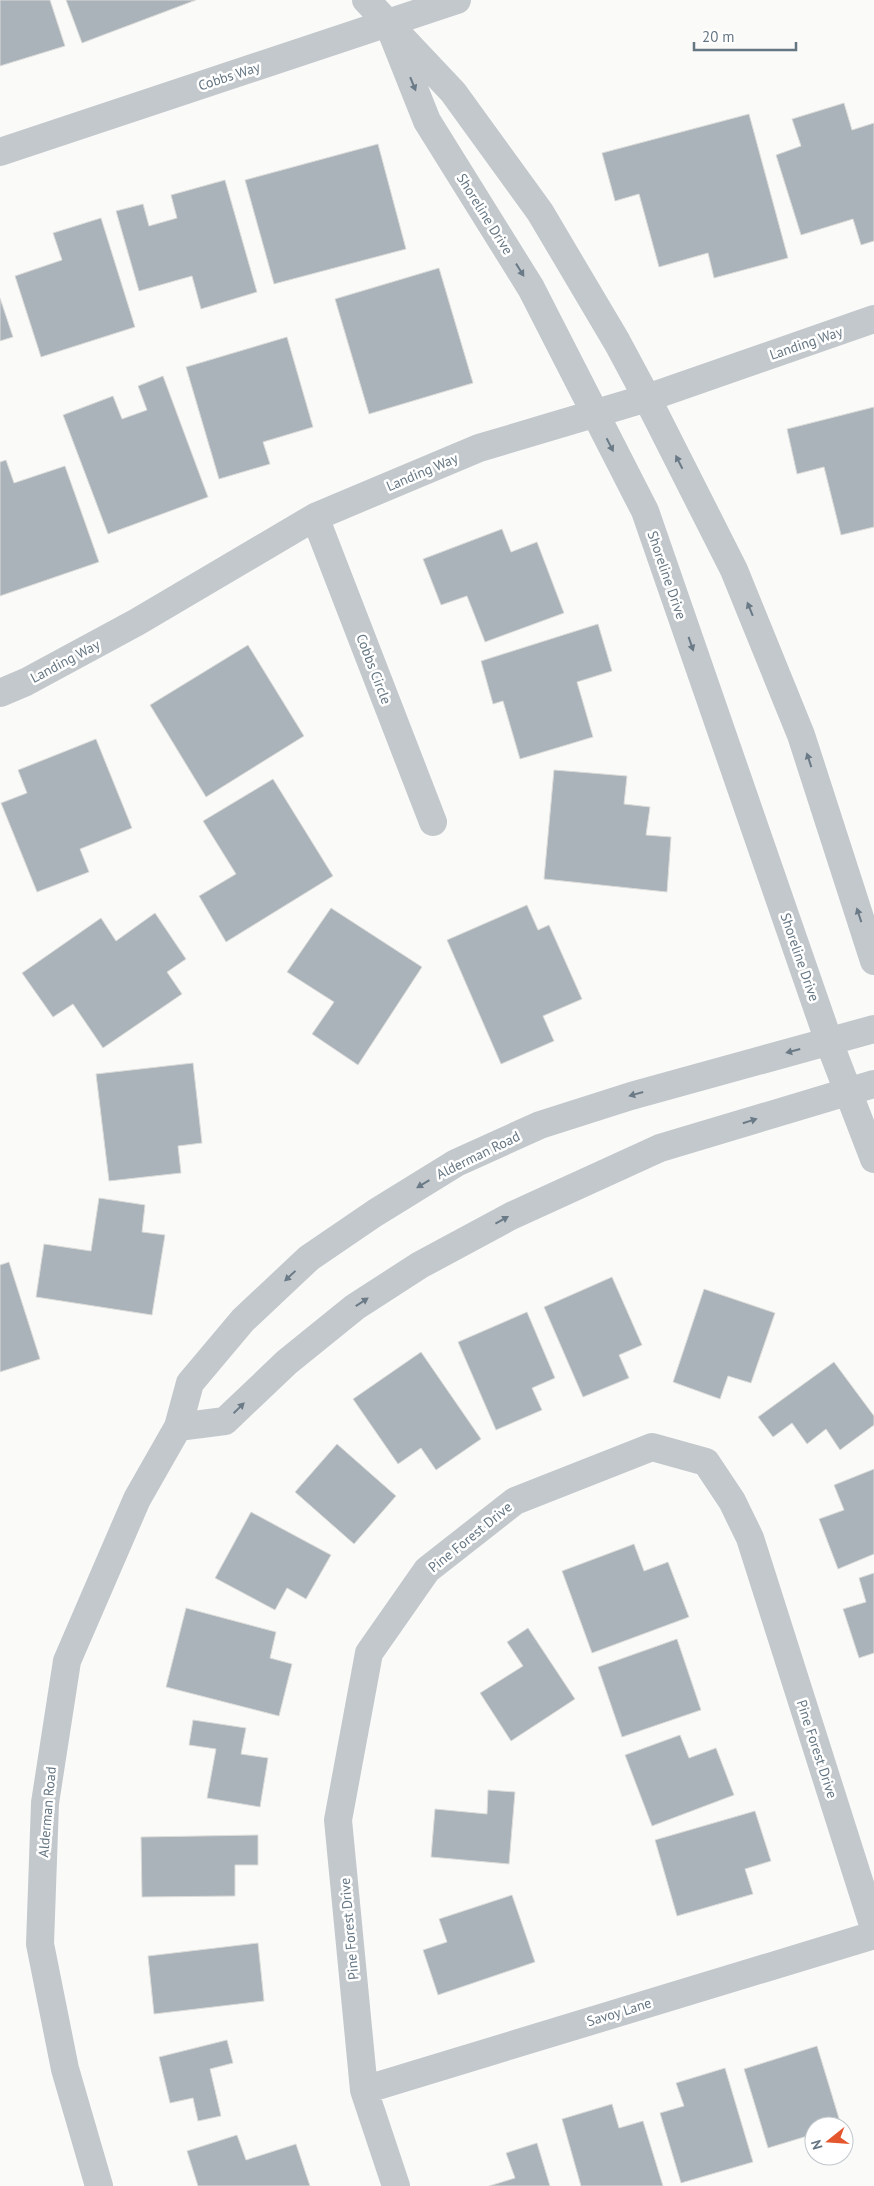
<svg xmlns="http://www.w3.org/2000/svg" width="874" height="2186" font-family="'PT Sans',sans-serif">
	<rect width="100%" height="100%" fill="#fafaf8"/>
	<!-- building -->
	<path fill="#aab3b9" stroke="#dcdcda" d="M0,0H50L65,46L0,66Z
		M66,0H196L82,43Z
		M844,103L852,130L874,123V241L861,245L853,219L801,235L776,155L801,146L792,119Z
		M749,114L788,258L714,278L708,253L659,267L639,194L615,201L602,153Z
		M378,144L406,249L274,284L245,180Z
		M225,180L257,292L201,309L192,276L139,291L116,211L143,204L149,226L177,218L171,195Z
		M101,218L135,327L41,357L15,276L62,260L53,233Z
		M439,268L473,383L369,414L335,299Z
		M0,298L13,337L0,341Z
		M287,337L313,427L263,442L270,464L219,479L186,367Z
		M163,376L208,497L108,534L63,415L113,396L122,419L147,410L138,386Z
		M874,407V527L841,535L824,467L797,474L787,429Z
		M6,460L14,483L65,466L99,562L0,596V462Z
		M502,529L511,552L537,542L564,613L485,642L467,596L441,605L423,559Z
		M598,624L612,671L577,682L593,737L520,759L503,701L493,704L481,661Z
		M248,645L304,736L206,797L150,705Z
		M96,739L132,828L80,849L89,872L37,892L1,803L27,793L18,770Z
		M554,770L627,776L624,804L650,807L646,835L671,837L667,892L544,879Z
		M273,779L333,876L226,942L199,896L236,874L203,821Z
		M527,905L538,930L549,925L582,999L543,1016L554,1041L501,1064L447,940Z
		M331,908L422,967L358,1065L312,1034L334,1002L287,972Z
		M155,913L186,959L167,972L182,994L103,1048L73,1004L53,1017L22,973L101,918L116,941Z
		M193,1063L202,1143L178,1146L181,1173L109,1181L96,1074Z
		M99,1198L145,1205L142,1232L165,1235L152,1315L36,1297L44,1244L91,1251Z
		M9,1262L40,1359L0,1372V1265Z
		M612,1277L642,1345L619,1355L629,1378L583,1397L544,1307Z
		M704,1289L775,1313L751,1383L728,1376L720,1399L673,1382Z
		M527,1312L555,1378L532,1388L542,1410L496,1430L458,1342Z
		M421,1352L481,1439L436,1470L421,1448L398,1464L353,1399Z
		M834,1362L874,1416V1425L840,1450L826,1429L807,1444L792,1423L773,1437L758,1417Z
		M337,1444L396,1496L354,1544L295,1492Z
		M874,1469V1554L838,1569L819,1519L844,1510L834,1485Z
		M251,1512L331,1555L306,1599L287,1588L275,1610L215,1578Z
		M634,1544L644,1571L668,1562L689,1617L592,1653L562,1571Z
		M874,1573V1653L859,1658L843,1609L866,1602L859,1578Z
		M186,1608L276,1632L270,1658L292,1664L279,1716L166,1687Z
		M528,1628L575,1699L511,1741L480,1693L523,1666L507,1642Z
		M677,1639L701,1710L622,1737L598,1667Z
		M193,1720L246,1728L241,1754L268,1758L260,1807L207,1798L216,1749L189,1745Z
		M680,1735L689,1758L716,1748L734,1795L652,1826L625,1755Z
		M488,1790L515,1792L509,1864L431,1857L435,1809L487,1814Z
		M755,1811L771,1861L745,1869L753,1894L677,1916L655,1840Z
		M258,1835V1865H235V1896L142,1897L141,1837Z
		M512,1895L535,1962L438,1995L423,1950L447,1942L439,1919Z
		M258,1943L264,2001L154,2014L148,1956Z
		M227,2040L233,2063L210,2069L221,2116L198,2121L193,2098L170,2103L159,2057Z
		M817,2046L841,2125L814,2126V2134L768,2148L744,2069Z
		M725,2068L753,2162L681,2183L660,2113L684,2106L676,2083Z
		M612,2104L619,2128L643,2121L663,2186H581L562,2119Z
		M237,2135L246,2160L296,2144L310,2186H198L187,2151Z
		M537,2143L550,2186H489L515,2178L506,2153Z"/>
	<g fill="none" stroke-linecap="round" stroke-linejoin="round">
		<!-- minor -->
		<path stroke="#c3c8cc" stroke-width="28" d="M366,0L453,92L540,212L617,342L647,398L734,570L801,735L874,961
			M388,23L427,121L531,288L645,511L829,1042L874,1159
			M0,152L457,0
			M315,517L433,822
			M0,693L26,682L137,622L315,517L479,448L647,398L874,319
			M178,1427L225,1421L287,1362L355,1307L420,1265L511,1216L660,1148L874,1084
			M364,2090L874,1935
			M99,2186L65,2069L40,1944L45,1803L67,1661L137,1499L178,1427L190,1383L243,1320L309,1258L375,1213L456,1163L540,1125L631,1096L874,1029
			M396,2186L364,2090L338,1820L369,1653L427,1570L515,1501L652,1447L706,1462L732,1501L750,1538L874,1928"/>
	</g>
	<!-- one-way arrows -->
	<defs><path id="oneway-solid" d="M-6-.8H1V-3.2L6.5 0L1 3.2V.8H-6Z" transform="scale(1.25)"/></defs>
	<g fill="#6a7a87">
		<use href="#oneway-solid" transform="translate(413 84) rotate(68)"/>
		<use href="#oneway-solid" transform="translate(520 270) rotate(58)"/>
		<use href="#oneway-solid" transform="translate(610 445) rotate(63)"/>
		<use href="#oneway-solid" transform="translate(679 462) rotate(-117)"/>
		<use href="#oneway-solid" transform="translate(750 609) rotate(-112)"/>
		<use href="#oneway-solid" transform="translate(691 644) rotate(71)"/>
		<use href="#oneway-solid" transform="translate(809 760) rotate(-108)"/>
		<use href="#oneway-solid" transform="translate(859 915) rotate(-108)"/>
		<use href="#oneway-solid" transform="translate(793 1051) rotate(165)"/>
		<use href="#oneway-solid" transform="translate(636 1094) rotate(164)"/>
		<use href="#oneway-solid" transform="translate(750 1121) rotate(-17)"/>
		<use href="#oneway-solid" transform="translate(423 1184) rotate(149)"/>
		<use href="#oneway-solid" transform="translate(502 1220) rotate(-29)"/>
		<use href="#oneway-solid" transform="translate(290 1276) rotate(137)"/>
		<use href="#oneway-solid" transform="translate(362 1302) rotate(-33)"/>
		<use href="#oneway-solid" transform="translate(239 1408) rotate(-44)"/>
	</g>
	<g text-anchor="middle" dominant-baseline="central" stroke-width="5" stroke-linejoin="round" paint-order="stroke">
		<!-- street labels -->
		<g font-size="14" fill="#657683" stroke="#fff">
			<text transform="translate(229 76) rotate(-18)">Cobbs Way</text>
			<text transform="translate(485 214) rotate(58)">Shoreline Drive</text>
			<text transform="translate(806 343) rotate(-19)">Landing Way</text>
			<text transform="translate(422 472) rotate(-23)">Landing Way</text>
			<text transform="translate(667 575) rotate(71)">Shoreline Drive</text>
			<text transform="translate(65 661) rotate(-28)">Landing Way</text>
			<text transform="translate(374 669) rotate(69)">Cobbs Circle</text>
			<text transform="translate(800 957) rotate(71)">Shoreline Drive</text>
			<text transform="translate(478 1155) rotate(-26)">Alderman Road</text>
			<text transform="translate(470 1537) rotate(-39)">Pine Forest Drive</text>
			<text transform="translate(817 1749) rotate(72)">Pine Forest Drive</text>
			<text transform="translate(47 1812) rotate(-85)">Alderman Road</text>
			<text transform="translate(349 1929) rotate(-95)">Pine Forest Drive</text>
			<text transform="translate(619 2012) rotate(-17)">Savoy Lane</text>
		</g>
	</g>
	<!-- north arrow -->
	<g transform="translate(829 2141) rotate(253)"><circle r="24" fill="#ffffff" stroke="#c1c8cd"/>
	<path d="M0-4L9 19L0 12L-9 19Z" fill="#e4572e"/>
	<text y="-8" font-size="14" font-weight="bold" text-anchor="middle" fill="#657683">N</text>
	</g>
	<!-- scale -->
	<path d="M694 42v8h102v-8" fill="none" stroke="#657683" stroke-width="2.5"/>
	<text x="702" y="42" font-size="15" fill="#657683" stroke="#ffffff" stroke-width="4" paint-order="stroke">20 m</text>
</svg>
